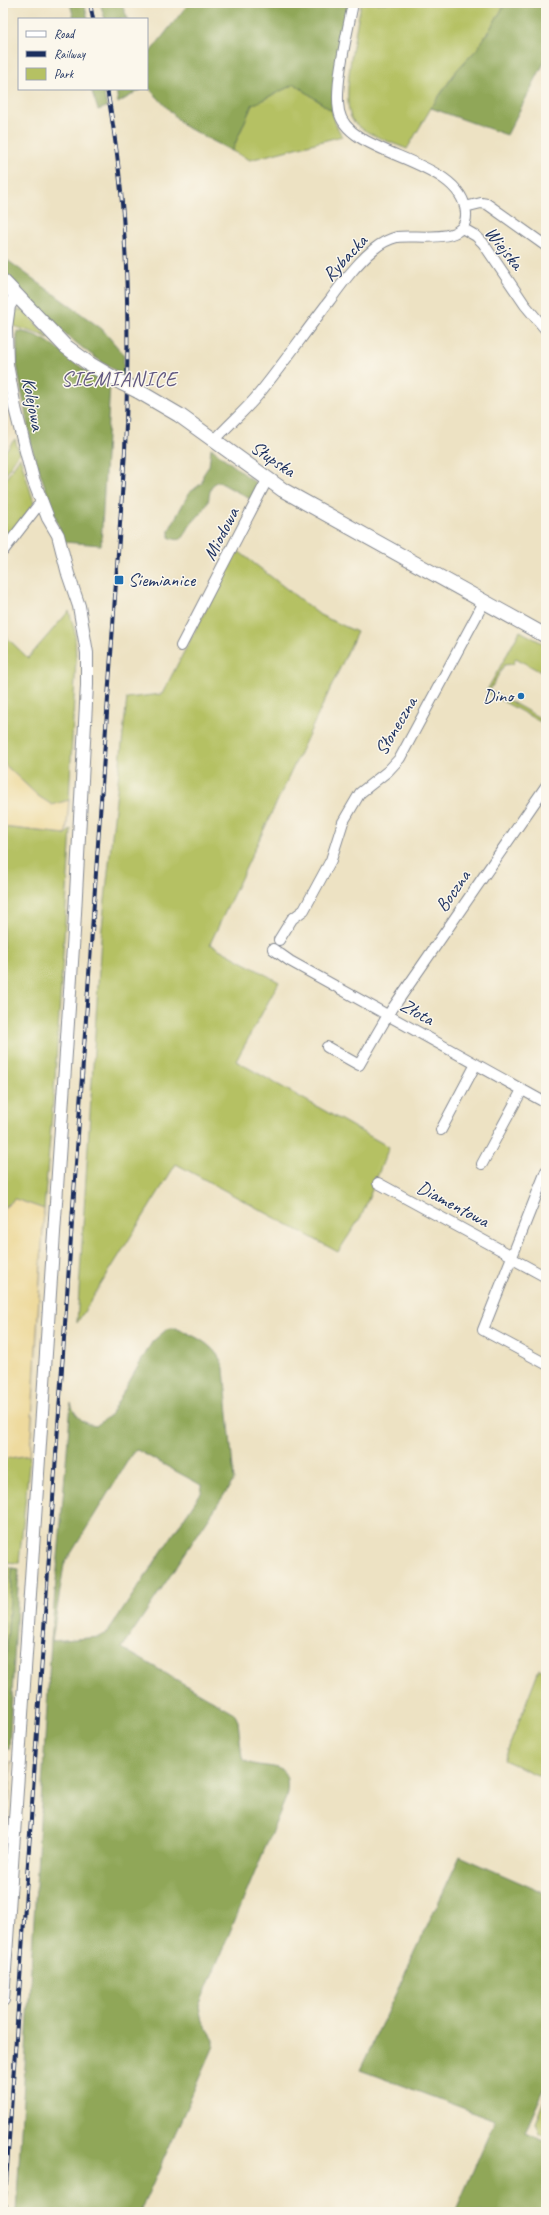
<svg xmlns="http://www.w3.org/2000/svg" width="549" height="2215" font-family="Caveat,sans-serif">
	<rect width="100%" height="100%" fill="#fbf7ec"/>
	<filter id="ink" filterUnits="userSpaceOnUse"><feTurbulence type="fractalNoise" baseFrequency=".025" numOctaves="2"/><feDisplacementMap in="SourceGraphic" scale="8" xChannelSelector="R" yChannelSelector="G"/><feConvolveMatrix kernelMatrix="1 2 1 2 8 2 1 2 1" color-interpolation-filters="sRGB"/></filter>
	<filter id="wash" filterUnits="userSpaceOnUse"><feTurbulence type="fractalNoise" baseFrequency=".012" numOctaves="4" result="noise"/><feDisplacementMap in="SourceGraphic" scale="16" xChannelSelector="R" yChannelSelector="G"/><feGaussianBlur stdDeviation="0.9" result="paint"/><feColorMatrix in="noise" values="0 0 0 0 0 0 0 0 0 0 0 0 0 0 0 0 0 1.4 0 .05"/><feComposite in="paint" operator="in"/></filter>
	<g filter="url(#wash)">
		<rect width="100%" height="100%" fill="#ede2c3"/>
		<!-- green -->
		<path fill="#b5c163" stroke="#687860" d="M361,3H506L478,48L457,70L431,108L407,149C393,143 362,133 353,121C339,102 357,27 361,3Z
			M295,84L332,111L336,125L342,136L250,160L232,151L252,105Z
			M17,310H23L49,338C37,333 21,329 11,325L13,313Z
			M15,439L19,453L3,478V454Z
			M20,457L34,503L3,547V483Z
			M237,550L320,615L357,632L210,944L279,982L236,1061L389,1147L362,1215L338,1252L176,1164L77,1323L101,937L127,698L162,694Z
			M69,611L75,632L76,658L69,800L52,805L38,796L3,763V634L28,658Z
			M520,631L546,645V675L516,658L513,664L504,665L490,690L540,718L543,713L546,715V725L486,692Z
			M3,827L66,834L71,829L55,1078L44,1209L15,1199L3,1209Z
			M30,1455L19,1563L3,1562V1459Z
			M3,1568H12L3,1700Z
			M539,1669L546,1672V1779L504,1760Z
			M546,2095V2136L539,2133L535,2123Z"/>
		<!-- forest -->
		<path fill="#90a759" stroke="#566b5c" fill-rule="evenodd" d="M70,3H84L88,19H74Z
			M100,3H121L128,19H105Z
			M189,3H349L332,111L295,84L252,105L232,151L184,126L147,86V56Z
			M506,3H546V59L507,135L431,108L457,70L478,48Z
			M91,89H103L107,107L98,110Z
			M116,89H142L118,103Z
			M3,257L102,329L124,355L123,375C72,346 42,312 3,270Z
			M17,331C45,334 58,350 78,365C88,373 99,379 110,384L101,545L64,542L32,449L17,365Z
			M211,448L261,487L254,501L219,482H216C209,488 210,494 208,502C204,512 195,518 189,527C184,536 183,544 169,537V530L189,493L202,483L203,475L209,466Z
			M175,1328C196,1336 218,1346 224,1369L234,1480L122,1648L234,1713L238,1721L242,1758C260,1775 295,1752 286,1798L199,2006L202,2021L214,2040V2046L140,2212H16L51,1641L71,1403C73,1414 84,1425 96,1426L110,1415L152,1342L167,1329ZM137,1450L201,1485L202,1491L108,1632L99,1637L52,1641L64,1565L133,1452Z
			M12,1568L19,1569L9,1749H3V1701Z
			M460,1856L546,1894V2085L525,2132L546,2141V2212H455L495,2120L360,2070Z"/>
		<!-- sand -->
		<path fill="#eeda9e" stroke="#84847e" d="M3,763L38,796L52,805L69,800L66,834L3,827Z
			M15,1199L44,1209L30,1455L3,1459V1209Z
			M12,1761L6,1835L3,1840V1768Z"/>
	</g>
	<g filter="url(#ink)">
		<g fill="none" stroke-linecap="round" stroke-linejoin="round">
			<defs>
				<path id="minor" d="M465,207L481,203L487,204L546,246
					M462,228L476,236L483,243L525,305L546,330
					M214,441C228,425 245,411 258,395C283,364 306,331 330,300C343,282 357,263 374,249C380,244 389,239 397,237C418,234 468,246 466,213C462,157 347,157 339,111C334,85 348,30 353,3
					M3,551L37,507L43,503
					M181,646L267,480
					M279,940L292,919L304,910L331,860L343,822L360,793L388,771L400,758L484,602
					M273,949L290,961L546,1103
					M327,1047L359,1065L388,1015L546,786
					M441,1130L476,1064
					M482,1164L522,1090
					M546,1171L483,1330L546,1364
					M378,1183L512,1256
					M511,1258L546,1277"/>
				<path id="tertiary" d="M3,2000L74,932L87,685V653L79,606L68,574L58,535L48,518L33,479L15,408L7,364L6,328L9,306L16,295"/>
				<path id="secondary" d="M3,281L65,346L88,363L122,383
					M138,391L179,415L283,490L546,636"/>
			</defs>
			<!-- minor casing -->
			<use href="#minor" stroke="#848890" stroke-width="12"/>
			<!-- tertiary casing -->
			<use href="#tertiary" stroke="#848890" stroke-width="14"/>
			<!-- secondary casing -->
			<use href="#secondary" stroke="#848890" stroke-width="16"/>
			<!-- minor -->
			<use href="#minor" stroke="#fff" stroke-width="10"/>
			<!-- tertiary -->
			<use href="#tertiary" stroke="#fff" stroke-width="12"/>
			<!-- secondary -->
			<use href="#secondary" stroke="#fff" stroke-width="14"/>
			<defs>
				<path id="rail" d="M90,3L93,19
					M4,2212L125,451C130,330 129,209 107,89"/>
			</defs>
			<!-- rail casing -->
			<use href="#rail" stroke="#1b2f5e" stroke-width="4"/>
			<!-- rail -->
			<use href="#rail" stroke="#fbf7ec" stroke-width="2.5" stroke-dasharray="8" stroke-linecap="butt"/>
			<defs>
				<path id="secondary-bridge" d="M122,383L138,391"/>
			</defs>
			<!-- secondary-bridge casing -->
			<use href="#secondary-bridge" stroke="#848890" stroke-width="16" stroke-linecap="butt"/>
			<!-- secondary-bridge -->
			<use href="#secondary-bridge" stroke="#fff" stroke-width="14"/>
		</g>
	</g>
	<!-- markers -->
	<g fill="#1f6fb2" stroke="#fbf7ec" stroke-width="1.5">
		<rect x="114" y="575" width="10" height="10" rx="2"/>
		<circle cx="521" cy="696" r="4"/>
	</g>
	<g text-anchor="middle" dominant-baseline="central" stroke-width="3" stroke-linejoin="round" paint-order="stroke">
		<!-- street labels -->
		<g font-size="19" fill="#1b2f5e" stroke="#fbf7ec">
			<text transform="translate(504 248) rotate(51)">Wiejska</text>
			<text transform="translate(345 258) rotate(-47)">Rybacka</text>
			<text transform="translate(33 404) rotate(79)">Kolejowa</text>
			<text transform="translate(273 459) rotate(34)">Słupska</text>
			<text transform="translate(221 534) rotate(-63)">Miodowa</text>
			<text transform="translate(396 726) rotate(-59)">Słoneczna</text>
			<text transform="translate(453 891) rotate(-55)">Boczna</text>
			<text transform="translate(417 1012) rotate(29)">Złota</text>
			<text transform="translate(453 1204) rotate(28)">Diamentowa</text>
		</g>
		<!-- poi labels -->
		<g font-size="19" fill="#1b2f5e" stroke="#fbf7ec" text-anchor="start">
			<text x="128" y="580">Siemianice</text>
			<text x="513" y="696" text-anchor="end">Dino</text>
		</g>
		<!-- quarter labels -->
		<g font-size="21" letter-spacing="1" fill="#615881" stroke="#fbf7ec">
			<text x="119" y="379">SIEMIANICE</text>
		</g>
	</g>
	<!-- margin -->
	<rect width="549" height="2215" fill="none" stroke="#fbf7ec" stroke-width="16"/>
	<!-- legend -->
	<rect x="18" y="18" width="130" height="72" fill="#fbf7ec" stroke="#a1a7b3"/>
	<rect x="26" y="31" width="20" height="6" fill="#ffffff" stroke="#a1a7b3"/>
	<text x="54" y="38" font-size="12" fill="#1b2f5e">Road</text>
	<rect x="26" y="51" width="20" height="6" fill="#1b2f5e" stroke="#a1a7b3"/>
	<text x="54" y="58" font-size="12" fill="#1b2f5e">Railway</text>
	<rect x="26" y="68" width="20" height="12" fill="#b5c163" stroke="#a1a7b3"/>
	<text x="54" y="78" font-size="12" fill="#1b2f5e">Park</text>
</svg>
